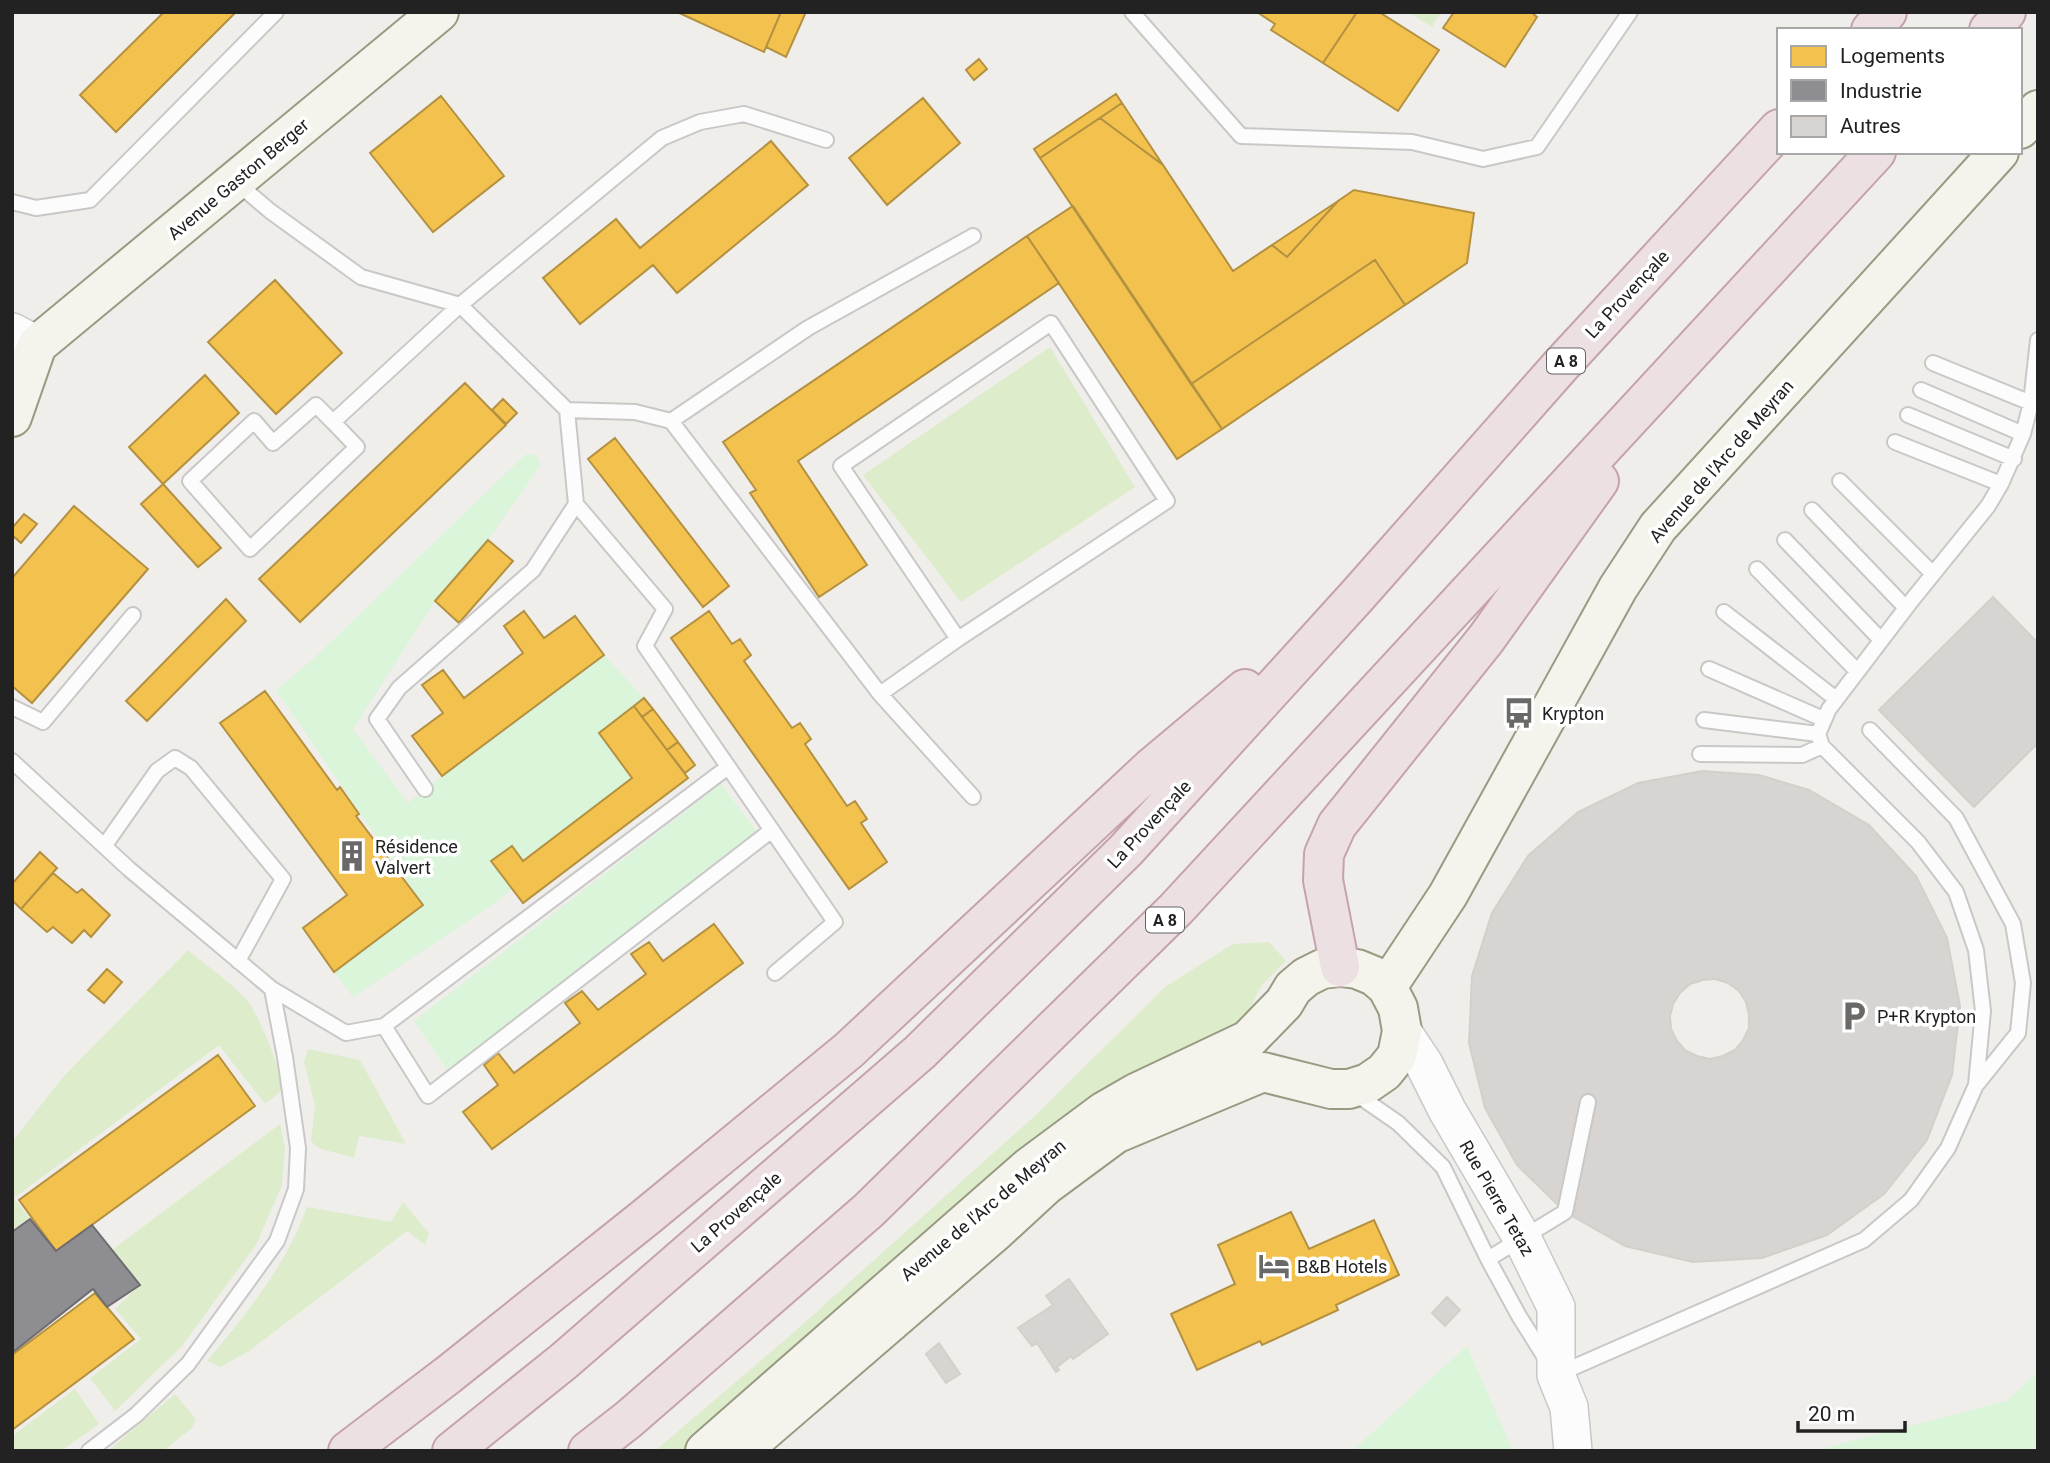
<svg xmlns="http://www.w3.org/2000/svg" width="2050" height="1463" font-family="Roboto,sans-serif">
	<rect width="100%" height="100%" fill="#f0eeeb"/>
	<!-- grass -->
	<path fill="#ddeccb" d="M1408,12H1441L1432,27Z
		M1050,347L1135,487L961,602L863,475Z
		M1269,942L1286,961L1262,985L1247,1014L1230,1029L1180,1051L1110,1093L688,1451H655L794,1332L1039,1112L1165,987L1233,944Z
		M188,950C207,966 229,981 246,999C256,1008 285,1077 281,1089C279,1095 269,1100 265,1104L219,1045L14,1198L30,1219L12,1232V1142L63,1077Z
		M308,1049L360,1060L406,1144L359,1136L354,1158L318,1148L311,1141L315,1106L304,1062Z
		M280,1124L285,1148L282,1185L256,1245L181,1347L115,1411L90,1378L141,1339L115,1309L140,1285L112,1250Z
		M403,1202L429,1233L425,1245L407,1231L249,1351L220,1367L207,1361C246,1314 286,1266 307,1207L391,1222Z
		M75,1389L99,1424L61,1451H12V1436Z
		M175,1394L196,1419L192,1428L163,1451H108Z"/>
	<!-- park -->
	<path fill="#daf5da" d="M526,454L536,455L541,465L488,540L435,601L353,729L408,803L442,776L604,655L644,698L599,733L632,778L523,861L511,846L491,861L512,888L497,902L353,997L334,972L423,905L276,690L311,661Z
		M721,784L759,834L447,1070L414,1021Z
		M1467,1346L1513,1451H1352Z
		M2038,1372V1451H1813L2006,1401Z"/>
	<!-- homes -->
	<path fill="#f2c14e" stroke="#b49141" stroke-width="2" d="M164,12H236L116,132L80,95Z
		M677,12H781L764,52Z
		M781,12H806L786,57L766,47Z
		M1257,12H1357L1323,63L1271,30L1275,24Z
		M1357,12H1379L1439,50L1398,111L1323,63Z
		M1454,12H1531L1537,17L1505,67L1443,28Z
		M979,59L987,69L974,80L966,70Z
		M1116,94L1122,103L1040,158L1034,149Z
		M441,96L504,176L433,232L370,153Z
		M923,98L960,143L887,205L849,158Z
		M1122,103L1163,165L1100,118Z
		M1100,118L1163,165L1233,271L1272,245L1287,257L1338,201L1354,190L1474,213L1467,263L1405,305L1375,260L1191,384L1040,158Z
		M771,141L808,185L677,293L653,265L580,324L543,278L616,219L640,248Z
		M1338,201L1287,257L1272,245Z
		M1073,206L1222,429L1177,459L1027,236Z
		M1027,236L1059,283L798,461L867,565L819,597L750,493L756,490L723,442Z
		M1375,260L1405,305L1222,429L1191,384Z
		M275,280L342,353L276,414L208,342Z
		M205,375L239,413L163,484L129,447Z
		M465,383L506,425L300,622L259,579Z
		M503,399L517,413L506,424L492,410Z
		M615,438L729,586L703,607L588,459Z
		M163,484L221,548L198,567L141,504Z
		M74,506L148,569L32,703L12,686V578Z
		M24,514L37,524L21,543L12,535V528Z
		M488,540L513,561L459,623L435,601Z
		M226,599L246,621L147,721L126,701Z
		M524,611L544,638L575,616L604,655L442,776L412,736L443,713L422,685L443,670L464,698L523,653L504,626Z
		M709,611L732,644L740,639L751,655L744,661L792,728L800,723L811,739L805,744L847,806L855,801L867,819L861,823L887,862L849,889L671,638Z
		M265,691L337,790L340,787L359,814L356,816L423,905L334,972L303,928L347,895L220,723Z
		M644,698L653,709L642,717L634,706Z
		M634,706L688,778L523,903L491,861L512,846L523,861L632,778L599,733Z
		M653,709L678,742L667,750L642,717Z
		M678,742L695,765L685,773L667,750Z
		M40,852L57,868L21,909L12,900V884Z
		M53,873L77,893L82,889L110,915L91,937L84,930L72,943L53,927L47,932L21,909Z
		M714,924L743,963L492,1149L463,1112L498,1085L484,1065L498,1053L514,1073L580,1023L565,1003L582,991L598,1010L646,974L631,954L649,942L663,961Z
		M107,969L122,982L104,1003L88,990Z
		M218,1055L255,1106L56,1251L19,1200Z
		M1291,1212L1309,1249L1374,1220L1399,1275L1336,1305L1338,1310L1262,1345L1260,1341L1197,1370L1171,1314L1235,1284L1218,1245Z
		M95,1293L134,1339L12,1430V1355Z"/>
	<!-- industry -->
	<path fill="#8d8d92" stroke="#6d6d70" stroke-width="2" d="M30,1219L56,1251L92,1225L140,1285L107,1307L93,1289L12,1353V1232Z"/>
	<!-- building -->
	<path fill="#d7d4d2" stroke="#d3d0cc" stroke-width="2" fill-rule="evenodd" d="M1993,597L2038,643V743L1974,807L1879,710Z
		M1702,771L1759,775L1809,790L1869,825L1916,876L1947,938L1960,1006L1952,1075L1927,1140L1884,1194L1827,1235L1762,1258L1693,1262L1625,1246L1565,1212L1517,1165L1485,1108L1469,1043L1472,976L1492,913L1528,856L1578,812L1638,783ZM1715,979L1728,983L1739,991L1746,1002L1749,1015V1028L1743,1040L1735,1050L1723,1056L1710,1059L1697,1056L1686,1051L1677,1041L1671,1029L1670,1016L1673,1004L1680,993L1690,984L1703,980Z
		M1069,1279L1108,1334L1073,1359L1071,1356L1057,1367L1059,1370L1056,1372L1037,1343L1032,1346L1018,1328L1053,1305L1046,1296Z
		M1447,1297L1460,1310L1445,1326L1432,1313Z
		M939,1343L960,1374L946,1383L926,1354Z"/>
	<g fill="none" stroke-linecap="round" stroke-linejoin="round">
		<defs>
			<path id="service" d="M1132,12L1241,136L1412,142L1483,159L1537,147L1630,12
				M236,182L270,211L361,277L460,305L567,410L635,412L671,421L808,328L973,236
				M12,202L36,208L90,200L276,12
				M1933,363L2031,403
				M1921,390L2023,434
				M567,410L576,504L665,609L645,646L835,922L775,973
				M1908,415L2014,459
				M671,421L880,694L973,797
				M333,422L316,405L273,443L254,421L190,481L250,549L357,447L333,422L460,305L662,138L700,122L744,114L826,140
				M1895,442L2001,484
				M1840,481L1933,574
				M1812,510L1906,608
				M1785,540L1881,640
				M1757,569L1857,671
				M1724,612L1836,699
				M1709,669L1823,719
				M880,694L958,639L1167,501L1051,323L841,466L958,639
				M12,707L43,722L133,615
				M1704,720L1818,734
				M1870,730L1956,818L2013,924L2023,983L2018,1033L1977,1084
				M1700,754L1802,755L1822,746
				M12,761L129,869L272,989
				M728,767L384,1026L428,1096L772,830
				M425,789L377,719L399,688L533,570L576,504
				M105,845L157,771L175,758L191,768L283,879L238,961
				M1356,1094L1398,1123L1443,1167L1488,1259L1519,1316L1556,1375L1864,1240L1911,1200L1948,1148L1976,1085L1983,1011L1976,950L1956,892L1918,842L1822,746L1818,734L1829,709L1912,600L1988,506L2001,484L2023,434L2031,403L2038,340
				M1488,1259L1565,1212L1588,1102
				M89,1451L136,1415L188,1364L277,1241L296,1189L298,1148L285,1057L272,989L346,1033L384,1026"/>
			<path id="tertiary" d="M12,332L37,345
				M1402,1031L1424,1064L1447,1110L1522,1238L1556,1307V1375L1569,1407L1573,1451"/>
			<path id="secondary" d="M2020,129L2038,110
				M12,417L37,345L439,12
				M1387,987L1448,895L1618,588L1658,527L1999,152
				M705,1451L1029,1167L1103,1112L1136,1093L1248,1040L1284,1003L1293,988L1306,977L1322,969L1340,967L1357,969L1374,976L1387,987L1398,1008L1402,1031L1397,1056L1384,1072L1368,1083L1349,1089H1331L1263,1072L1115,1134L1046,1185L996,1231L741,1451"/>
			<path id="motorway" d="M1871,30L1887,12
				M1989,30L2006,12
				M1340,967L1323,880L1324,854L1337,825L1486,639L1599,481
				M348,1451L448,1375L646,1217L849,1050L1152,767L1245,689
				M452,1451L564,1361L920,1052L1126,850L1357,596L1562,364L1779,129
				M588,1451L629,1419L869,1210L1176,909L1876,152"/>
		</defs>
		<!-- service casing -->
		<use href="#service" stroke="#c9c8c7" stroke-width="18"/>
		<!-- tertiary casing -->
		<use href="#tertiary" stroke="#c9c8c7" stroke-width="40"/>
		<!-- secondary casing -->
		<use href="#secondary" stroke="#999a82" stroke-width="42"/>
		<!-- motorway casing -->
		<use href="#motorway" stroke="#c5a2ac" stroke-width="42"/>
		<!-- service -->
		<use href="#service" stroke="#fdfcfc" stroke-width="14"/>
		<!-- tertiary -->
		<use href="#tertiary" stroke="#fdfcfc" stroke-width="37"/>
		<!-- secondary -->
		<use href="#secondary" stroke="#f4f4ed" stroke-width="38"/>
		<!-- motorway -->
		<use href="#motorway" stroke="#ece0e2" stroke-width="38"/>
	</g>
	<!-- icons -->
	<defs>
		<symbol id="bus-bare" viewBox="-9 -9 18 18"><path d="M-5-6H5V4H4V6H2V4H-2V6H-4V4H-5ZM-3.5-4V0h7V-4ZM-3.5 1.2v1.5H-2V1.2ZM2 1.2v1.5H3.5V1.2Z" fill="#6a6968" stroke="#fff" stroke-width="2.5" paint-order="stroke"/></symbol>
		<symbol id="building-bare" viewBox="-9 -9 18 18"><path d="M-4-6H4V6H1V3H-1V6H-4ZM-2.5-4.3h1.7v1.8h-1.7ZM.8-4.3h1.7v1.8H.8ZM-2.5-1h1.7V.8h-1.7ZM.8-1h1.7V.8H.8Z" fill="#6a6968" stroke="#fff" stroke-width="2.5" paint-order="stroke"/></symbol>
		<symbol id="parking-bare" viewBox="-9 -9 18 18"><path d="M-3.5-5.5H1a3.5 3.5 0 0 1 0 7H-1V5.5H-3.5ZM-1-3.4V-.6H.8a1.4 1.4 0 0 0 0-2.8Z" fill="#6a6968" stroke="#fff" stroke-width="2.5" paint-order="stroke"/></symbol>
		<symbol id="hotel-bare" viewBox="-9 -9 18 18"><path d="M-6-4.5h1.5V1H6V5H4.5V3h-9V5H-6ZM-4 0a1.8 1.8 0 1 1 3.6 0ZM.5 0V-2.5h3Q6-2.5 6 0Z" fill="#6a6968" stroke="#fff" stroke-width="2.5" paint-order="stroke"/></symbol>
	</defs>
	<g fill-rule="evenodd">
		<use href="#bus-bare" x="1497" y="691" width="44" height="44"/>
		<use href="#building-bare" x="330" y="834" width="44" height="44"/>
		<use href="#parking-bare" x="1832" y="994" width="44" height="44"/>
		<use href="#hotel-bare" x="1252" y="1244" width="44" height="44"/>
	</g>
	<g text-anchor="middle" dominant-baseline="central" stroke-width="7" stroke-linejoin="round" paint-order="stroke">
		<!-- shield labels -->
		<g fill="#fff" stroke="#646464" stroke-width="2">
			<rect x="1547" y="348.5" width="38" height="25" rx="5"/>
			<rect x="1146" y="907.5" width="38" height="25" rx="5"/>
		</g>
		<g font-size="16" font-weight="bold" fill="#222">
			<text x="1566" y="361">A 8</text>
			<text x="1165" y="920">A 8</text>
		</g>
		<!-- street labels -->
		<g font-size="18" fill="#222" stroke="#fff">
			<text transform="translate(238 179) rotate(-40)">Avenue Gaston Berger</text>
			<text transform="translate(1627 294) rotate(-47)">La Provençale</text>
			<text transform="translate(1721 461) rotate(-49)">Avenue de l'Arc de Meyran</text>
			<text transform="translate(1149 824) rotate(-47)">La Provençale</text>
			<text transform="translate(1497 1198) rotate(60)">Rue Pierre Tetaz</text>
			<text transform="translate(983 1210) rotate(-40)">Avenue de l'Arc de Meyran</text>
			<text transform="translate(736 1212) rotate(-41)">La Provençale</text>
		</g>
		<!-- poi labels -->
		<g font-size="18" fill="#222" stroke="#fff" text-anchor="start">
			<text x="1542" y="713">Krypton</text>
			<text x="375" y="846">Résidence<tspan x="375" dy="21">Valvert</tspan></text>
			<text x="1877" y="1016">P+R Krypton</text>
			<text x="1297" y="1266">B&amp;B Hotels</text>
		</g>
	</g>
	<!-- border -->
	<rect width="2050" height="1463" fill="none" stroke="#222222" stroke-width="28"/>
	<!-- legend -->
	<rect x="1777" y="28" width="245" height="126" fill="#ffffff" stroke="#a7a7a7" stroke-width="2"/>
	<rect x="1791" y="46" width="35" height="21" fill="#f2c14e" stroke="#a7a7a7" stroke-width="2"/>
	<text x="1840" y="63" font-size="21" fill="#222222">Logements</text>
	<rect x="1791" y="80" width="35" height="21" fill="#8d8d92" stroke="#a7a7a7" stroke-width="2"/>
	<text x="1840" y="98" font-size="21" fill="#222222">Industrie</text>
	<rect x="1791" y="116" width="35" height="21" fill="#d7d4d2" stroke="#a7a7a7" stroke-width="2"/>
	<text x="1840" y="133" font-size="21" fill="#222222">Autres</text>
	<!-- scale -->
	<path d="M1798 1421v10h107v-10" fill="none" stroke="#222222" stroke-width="3.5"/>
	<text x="1808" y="1421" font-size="21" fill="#222222" stroke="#ffffff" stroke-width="5" paint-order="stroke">20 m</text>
</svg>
